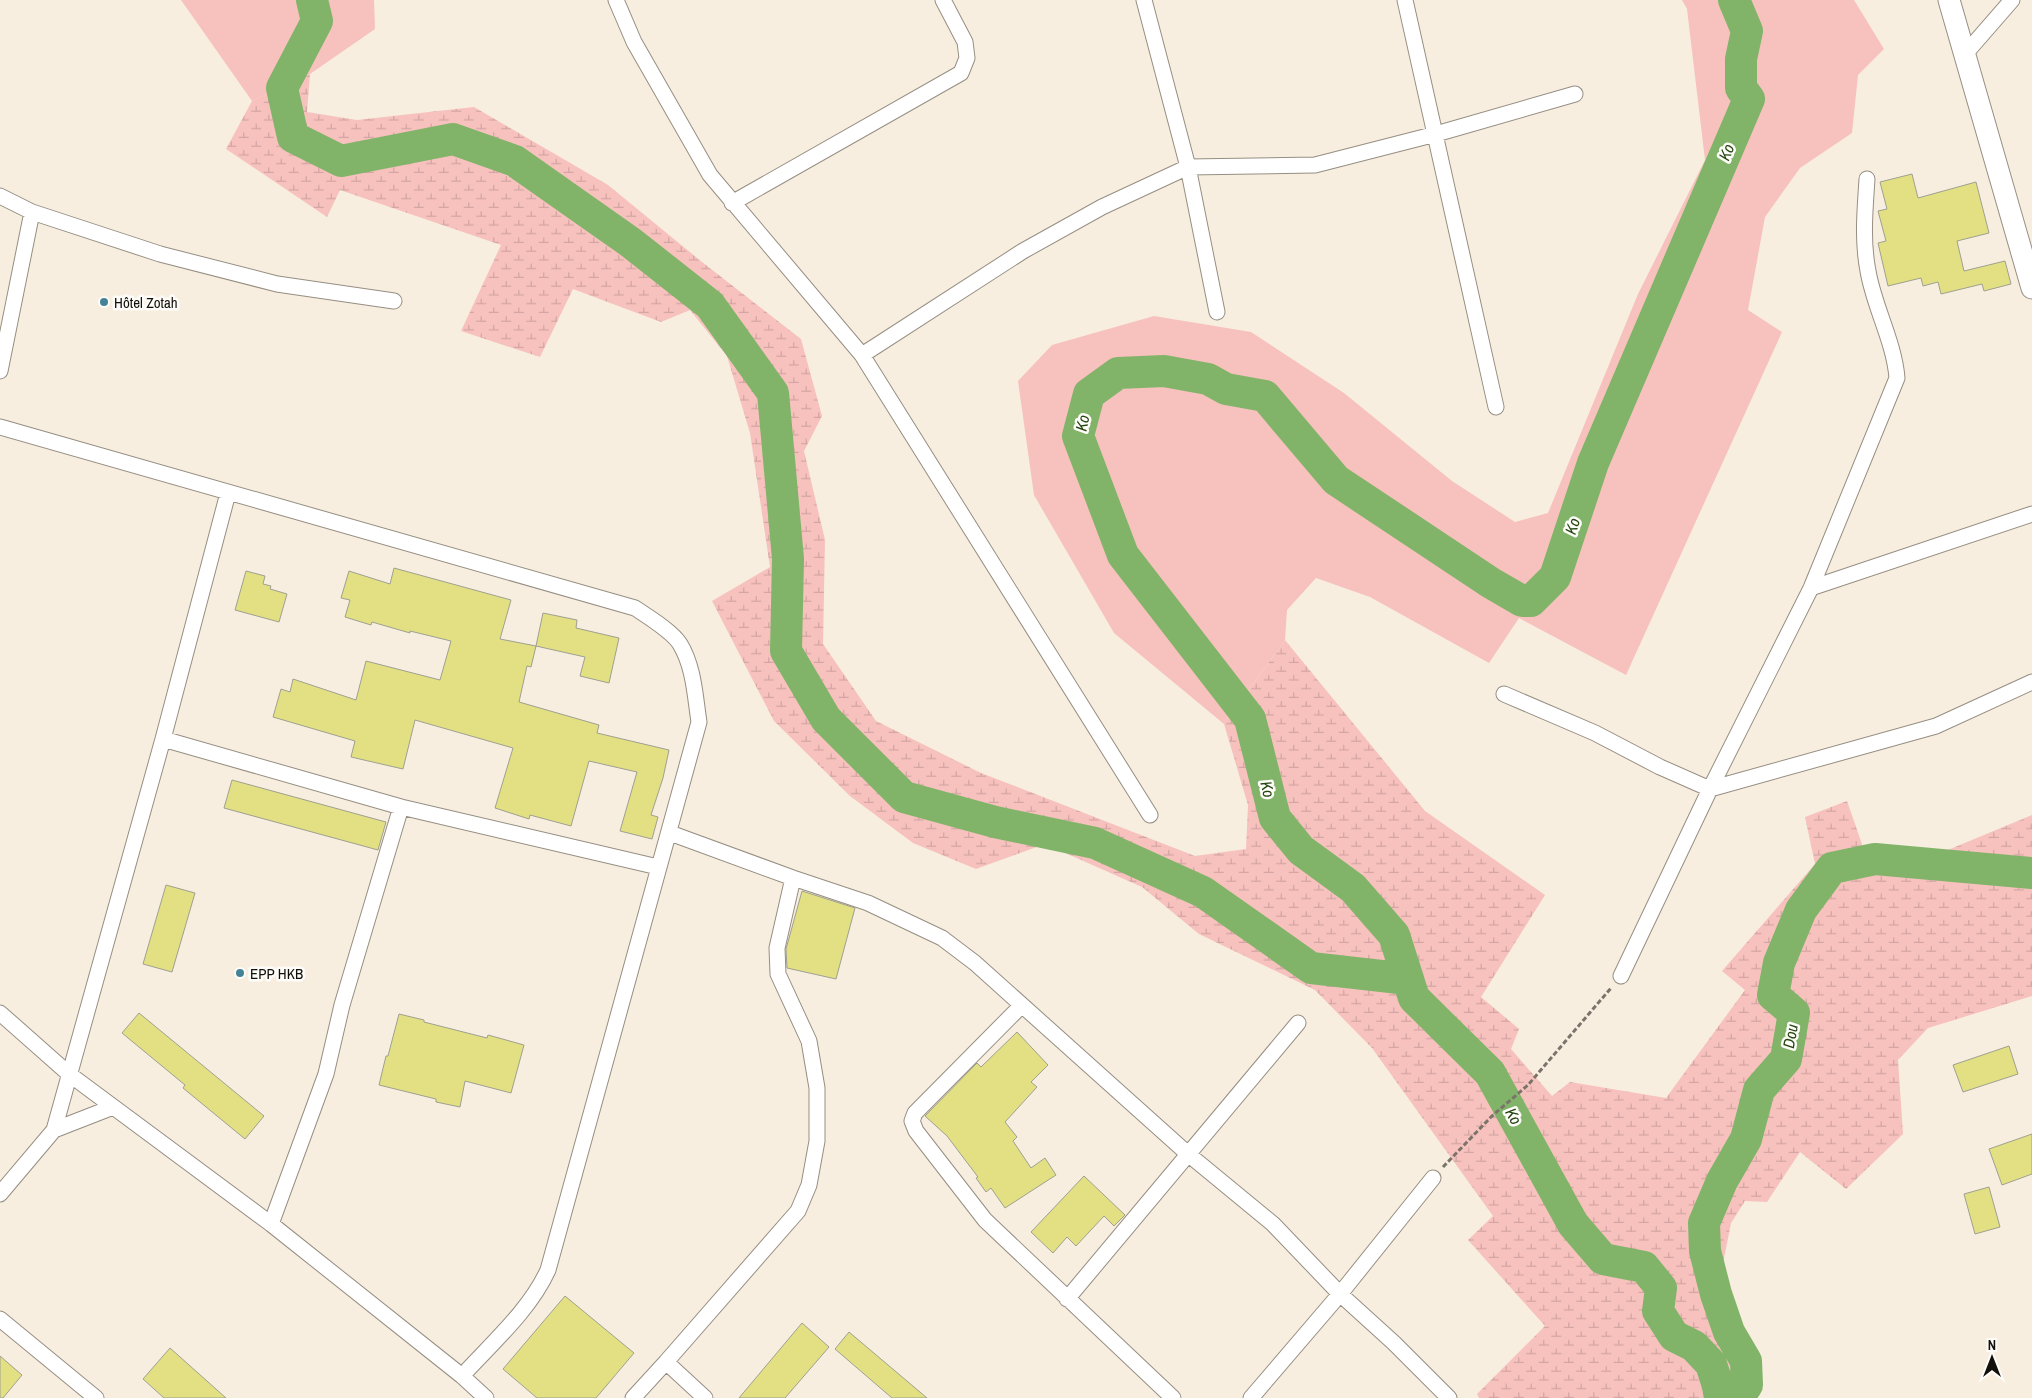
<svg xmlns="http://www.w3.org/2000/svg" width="2032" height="1398" font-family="'Archivo Narrow',sans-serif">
	<defs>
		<pattern id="wetland-marsh" width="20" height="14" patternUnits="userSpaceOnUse" patternTransform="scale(1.25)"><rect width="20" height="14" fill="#f7c1be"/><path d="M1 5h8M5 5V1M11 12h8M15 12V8" fill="none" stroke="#d3a5a2"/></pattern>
	</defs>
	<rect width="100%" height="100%" fill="#f7eee0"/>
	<!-- grass -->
	<path fill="#f7c1be" d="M181,0H374L375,29L310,74L252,101Z
		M1682,0H1854L1884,49L1858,75L1852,133L1800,168L1765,217L1748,310L1782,332L1626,675L1519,618L1489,663L1370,597L1316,578L1287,610L1285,640L1224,724L1114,633L1034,495L1018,381L1052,345L1154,316L1251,332L1344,393L1452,481L1515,522L1548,513L1638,294L1705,160L1687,9Z"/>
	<!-- wetland -->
	<path fill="url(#wetland-marsh)" d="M310,74L307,112L357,120L474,107L608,185L702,262L801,339L822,416L804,451L825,540L823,644L876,721L981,773L1195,856L1246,849L1248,805L1224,724L1285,640L1425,811L1545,895L1481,997L1519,1029L1511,1049L1552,1096L1570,1082L1666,1098L1745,990L1722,971L1815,864L1805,817L1847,801L1864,850L1943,852L2032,815V996L1928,1028L1898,1060L1903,1134L1846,1189L1800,1152L1767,1202L1745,1201L1731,1223L1717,1294L1729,1332L1746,1361L1747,1385L1738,1398H1479L1477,1394L1545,1326L1468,1240L1493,1216L1372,1048L1315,990L1199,934L1142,887L1045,844L976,869L913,843L850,796L774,721L712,601L770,567L750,433L727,356L690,310L661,322L573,289L540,357L461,331L501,245L340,190L327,217L226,149L252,101Z"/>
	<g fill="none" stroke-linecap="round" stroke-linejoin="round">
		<!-- river -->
		<path stroke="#81b469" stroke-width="32" d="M312,0L317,21L282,88L293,137L341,161L453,139L515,161L630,242L710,305L773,393L788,559L786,651L826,719L904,797L995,822L1095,843L1203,892L1311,968L1408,979
			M1720,1398L1718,1386L1711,1364L1694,1346L1674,1336L1658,1311L1661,1288L1644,1267L1603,1259L1573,1224L1490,1073L1414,998L1394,935L1353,888L1301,850L1275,818L1250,719L1123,555L1078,436L1089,394L1118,373L1164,371L1208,379L1226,389L1265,396L1336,480L1491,583L1522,601H1531L1555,577L1593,463L1749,99L1741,88V59L1747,31L1734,0
			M1738,1398L1747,1385L1746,1361L1729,1332L1716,1294L1705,1251L1704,1223L1722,1181L1746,1139L1759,1090L1786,1059L1794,1013L1773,995L1779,963L1801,910L1832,868L1875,859L2032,873"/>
	</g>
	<!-- building -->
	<path fill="#e2e082" stroke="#9fa091" d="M1912,174L1918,198L1976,182L1989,233L1957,241L1964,271L2005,261L2011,284L1984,291L1982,284L1941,294L1938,282L1923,286L1921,278L1888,286L1878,243L1886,241L1878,211L1887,209L1880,182Z
		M394,568L511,600L500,639L536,646L531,667L527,666L519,702L599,725L597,733L669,750L663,778L651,815L658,817L652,839L620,831L637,772L589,761L571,826L530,815L529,819L495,808L513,748L415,720L403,769L351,757L355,741L273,717L281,689L290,692L293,679L356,700L366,661L440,680L451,641L410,631V633L372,622L371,625L345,617L350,600L341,598L349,571L390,584Z
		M246,571L265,576L263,584L271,586L270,589L287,594L279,622L235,610Z
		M543,613L577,620L576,628L619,638L609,683L580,676L585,657L536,646Z
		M232,780L386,822L378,850L224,808Z
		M166,885L195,893L172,972L143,964Z
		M802,891L855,908L836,979L787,968L786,949Z
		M139,1013L264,1116L245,1139L183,1088L185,1085L122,1033Z
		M399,1014L424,1020V1022L487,1038L488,1035L524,1045L511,1093L465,1081L460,1107L436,1102V1099L379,1085L386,1056H388Z
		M1017,1032L1048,1065L1031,1082L1037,1087L1005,1122L1017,1137L1013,1141L1031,1168L1045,1158L1056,1175L1005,1208L991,1188L986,1192L976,1178L978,1177L947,1136L925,1116L977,1063L981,1067Z
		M2009,1046L2018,1074L1963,1092L1953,1065Z
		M2032,1134V1174L2002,1185L1989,1149Z
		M1084,1176L1125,1215L1114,1226L1104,1216L1076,1246L1067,1237L1053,1253L1031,1232Z
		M1989,1187L2000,1227L1975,1234L1964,1194Z
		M565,1296L634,1353L596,1398H537L503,1369Z
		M802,1323L829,1347L785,1398H739Z
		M849,1332L927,1398H892L835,1349Z
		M170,1348L226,1398H164L143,1379Z
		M0,1356L22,1375L3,1398H0Z"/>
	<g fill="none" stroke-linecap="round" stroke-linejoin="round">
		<defs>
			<path id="street" d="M616,0L634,42L710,175L862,355L1150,815
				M1144,0L1188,167L1217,312
				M1405,0L1496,407
				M1965,54L2012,0
				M0,196L32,212L160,254L277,284L394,301
				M732,203L961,73L967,58L965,42L943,0
				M862,355L1023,251L1102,207L1188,167L1315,165L1436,134L1575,94
				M0,371L32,212
				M0,427L635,608C647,616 673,632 680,644C694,667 695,696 699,722L548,1270C530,1310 491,1344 462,1376
				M1811,588L2032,514
				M1504,694L1595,733L1660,767L1710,789L1936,726L2032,682
				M163,739L401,807L342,1005L326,1074L271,1224
				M401,807L658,867
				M670,833L793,878L868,903L942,938L975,963L1188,1154L1273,1224L1340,1294L1394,1343L1449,1398
				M1621,976L1710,789L1811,588L1897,378C1894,341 1874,307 1868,271C1862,240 1865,210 1867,179
				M1022,1005L915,1113L912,1121L916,1131L985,1220L1173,1398
				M0,1013L69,1074L271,1224L462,1376L486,1398
				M54,1130L113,1107
				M0,1194L54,1130L163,739L228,493
				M1067,1299L1298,1023
				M0,1319L96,1398
				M666,1362L705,1398
				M633,1398L666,1362L798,1211L809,1185L817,1141V1088L809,1041L778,974L777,948L793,878
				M1251,1398L1340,1294L1433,1178"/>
			<path id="secondary" d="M1949,0L2032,288"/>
		</defs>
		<!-- street casing -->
		<use href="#street" stroke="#968e82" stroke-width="17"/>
		<!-- secondary casing -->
		<use href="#secondary" stroke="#968e82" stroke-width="23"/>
		<!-- path -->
		<path stroke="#7a746b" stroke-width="3" stroke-dasharray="5 2.5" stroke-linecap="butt" d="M1443,1167L1492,1116L1528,1085L1611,988"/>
		<!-- street -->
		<use href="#street" stroke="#fff" stroke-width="15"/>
		<!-- secondary -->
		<use href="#secondary" stroke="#fff" stroke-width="21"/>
	</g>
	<!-- markers -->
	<g fill="#438297" stroke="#fefcf9" stroke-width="2">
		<circle cx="104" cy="302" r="5"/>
		<circle cx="240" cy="973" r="5"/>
	</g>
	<g text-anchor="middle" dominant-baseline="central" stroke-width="5" stroke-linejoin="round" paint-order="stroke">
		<!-- poi labels -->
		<g font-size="15" fill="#13100b" stroke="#fefcf9" text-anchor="start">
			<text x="114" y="302">Hôtel Zotah</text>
			<text x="250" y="973">EPP HKB</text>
		</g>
		<!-- water labels -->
		<g font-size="16" font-style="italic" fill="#244511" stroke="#fefcf9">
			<text transform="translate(1726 152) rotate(-67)">Ko</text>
			<text transform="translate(1082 423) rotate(-78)">Ko</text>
			<text transform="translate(1572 526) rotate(-72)">Ko</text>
			<text transform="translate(1268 789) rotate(76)">Ko</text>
			<text transform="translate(1790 1036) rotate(-80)">Dou</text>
			<text transform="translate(1514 1116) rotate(61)">Ko</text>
		</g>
	</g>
	<!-- north arrow -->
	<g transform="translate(1992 1358)" stroke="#fefcf9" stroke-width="4" paint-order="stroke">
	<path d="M0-4L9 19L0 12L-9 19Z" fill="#13100b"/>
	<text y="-8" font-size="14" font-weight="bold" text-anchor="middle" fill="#13100b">N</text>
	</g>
</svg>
